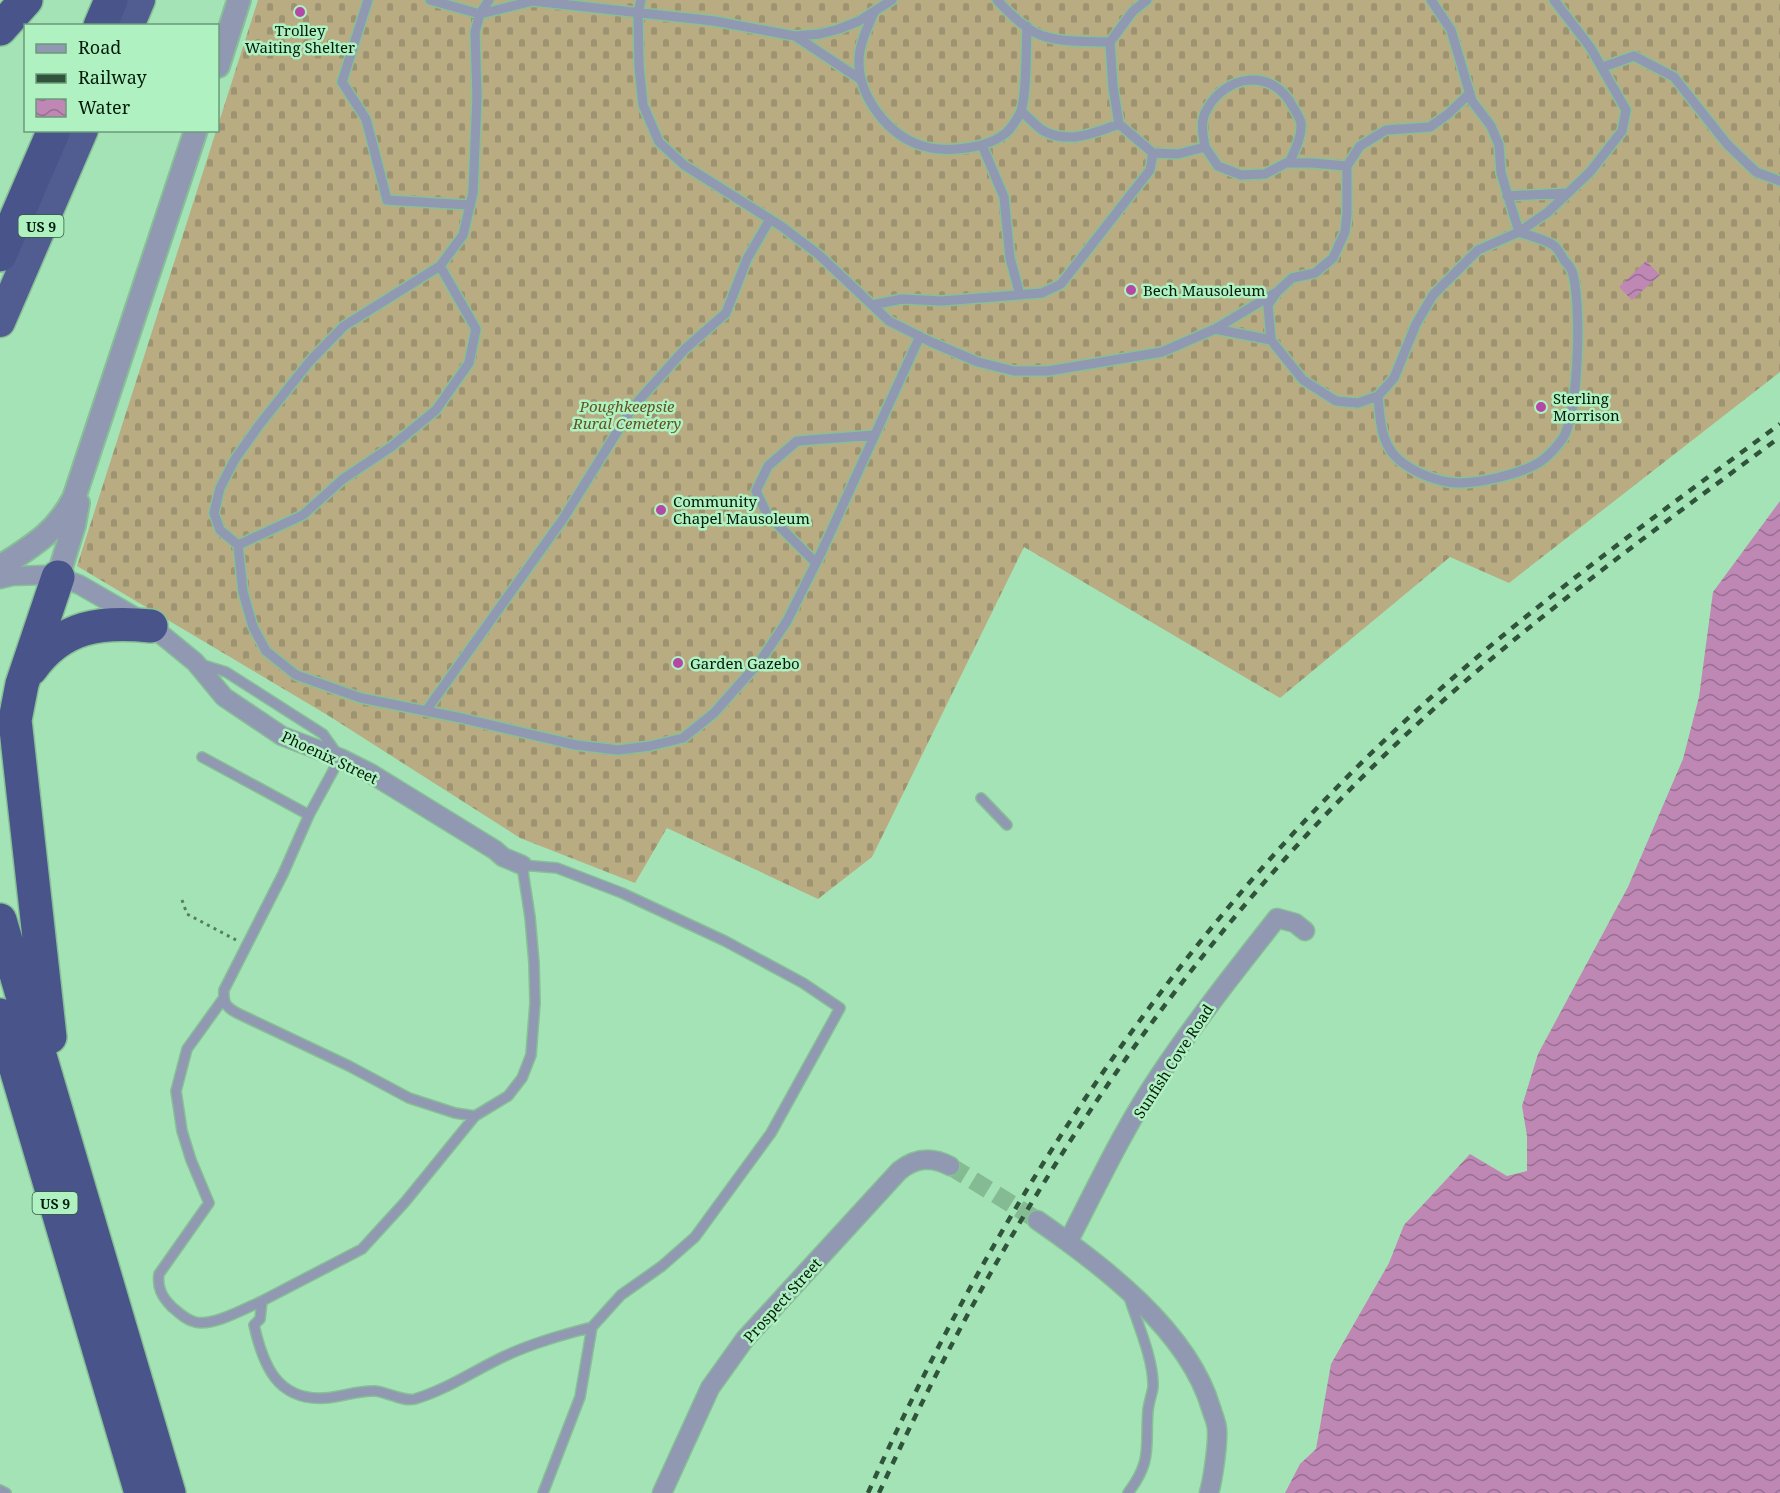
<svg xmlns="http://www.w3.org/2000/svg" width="1780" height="1493" font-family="'Noto Serif',serif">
	<defs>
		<pattern id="cemetery-stones" width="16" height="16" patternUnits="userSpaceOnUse" patternTransform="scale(1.5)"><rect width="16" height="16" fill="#b9ac83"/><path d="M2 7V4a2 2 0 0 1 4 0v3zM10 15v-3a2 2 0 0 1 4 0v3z" fill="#9d9370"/></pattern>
		<pattern id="water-waves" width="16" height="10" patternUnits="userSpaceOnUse" patternTransform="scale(1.5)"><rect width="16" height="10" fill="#be87b4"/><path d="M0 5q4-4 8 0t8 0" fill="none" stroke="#986e91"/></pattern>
	</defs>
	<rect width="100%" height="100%" fill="#a4e3b5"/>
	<!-- cemetery -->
	<path fill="url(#cemetery-stones)" d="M258,0H1780V372L1509,583L1450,557L1280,698L1024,547L872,857L818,899L667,828L635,883L520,838L329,716L77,566Z"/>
	<!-- water -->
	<path fill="url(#water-waves)" d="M1646,261L1660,275L1632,300L1619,287Z
		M1780,501V1493H1285L1300,1464L1316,1449L1331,1364L1389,1263L1404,1225L1470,1154L1507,1176L1527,1171V1136L1522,1106L1538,1054L1628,887L1683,759L1699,697L1713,592Z"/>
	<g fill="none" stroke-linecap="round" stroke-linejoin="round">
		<!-- minor-tunnel -->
		<path stroke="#84bb93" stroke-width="18" stroke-dasharray="18 9" stroke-linecap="butt" d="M950,1166L1037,1220"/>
		<defs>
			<path id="service" d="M368,0L342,82L366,119L387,200L470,205
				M430,0L480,14L475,32L477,97L473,193L463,235L440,266L344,326L310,361L260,424L235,459L220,488L214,513L220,530L238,545L243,592L253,627L266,651L296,675L361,698L461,718L576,745L618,750L650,746L683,738L714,713L761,660L787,621L821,553L920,336
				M641,0L638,13L639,66L643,105L659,142L684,165L781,226L818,254L889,321L931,342L978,362L1014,371H1048L1162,352L1215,329L1271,340L1303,380L1336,401L1358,403L1378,396L1394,378L1416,324L1433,295L1478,250L1519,232L1548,212L1590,172L1622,131L1626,110L1590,47L1554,0
				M997,0C1008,12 1021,25 1036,33C1055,43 1089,41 1110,42
				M1147,0L1133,11L1110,42L1113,87L1119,124L1153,153L1178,154L1205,147L1218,166L1241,175L1265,174L1286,163H1312L1347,166
				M874,12C868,27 859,44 859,60C858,96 888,136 923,146C946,153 988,149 1007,132C1011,128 1017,119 1020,113C1027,100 1026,44 1027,26
				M480,14L533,1L714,21L795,36L820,34L839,29L859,21L892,0
				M480,14L489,0
				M795,36L860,79
				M1603,67L1634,56L1674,77L1727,144L1756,172L1780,181
				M1021,111C1028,117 1035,125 1042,130C1068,145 1094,133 1119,124
				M982,145L1004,197L1010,258L1020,295
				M1205,147C1203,135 1200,122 1206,111C1225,74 1273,67 1293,107C1296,112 1300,118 1301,123C1302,137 1295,150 1289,163
				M1507,196L1568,193
				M872,305L902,299L942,301L1042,293L1061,284L1150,170L1153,153
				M1215,329L1275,293
				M1271,340L1268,305L1277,292L1292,278L1315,273L1333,258L1345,232L1347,214V166L1360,146L1386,130L1430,127L1448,114L1470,93
				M1378,396C1380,417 1380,440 1395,456C1407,469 1430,479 1448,482C1472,486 1525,474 1544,459C1550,454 1558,445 1563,438C1579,412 1582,301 1572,271C1570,267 1567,263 1564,260C1561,255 1558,248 1553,245C1544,239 1530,236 1519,232L1501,173L1499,145L1491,126L1472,101L1451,30L1431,0
				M238,545L303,515L343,479L391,447L436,410L469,363L476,329L440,266
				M816,563L767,514L756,491L768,466L797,441L875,435
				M200,664L226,672L323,734L340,758L309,815L283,874L224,990C223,1003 226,1007 237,1013L349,1066L409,1098L455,1113L475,1116L508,1096L522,1078L531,1055L535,1003L534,963L530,917L522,865L557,868L622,893L725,941L803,983L840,1008L771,1133L695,1237L662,1266L621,1295L592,1327L580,1397L543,1493
				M426,711L563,519L632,408L685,349L726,313L747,259L770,219
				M202,757L309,815
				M981,798L1007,825
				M223,999L187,1049L176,1091L182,1131L191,1160L209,1203L159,1274C157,1288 162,1297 172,1307C179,1313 186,1320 195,1322C212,1327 246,1308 262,1301
				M475,1116L405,1202L362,1249L262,1301L260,1319L254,1325C263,1365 277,1401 325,1398C341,1397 359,1390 375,1391C387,1392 403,1402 415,1399C448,1389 475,1370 505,1356C533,1343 562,1335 592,1327
				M0,1490L6,1493
				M1128,1493C1153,1460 1145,1447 1148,1410C1149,1402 1152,1394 1153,1387C1154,1360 1137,1322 1129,1297"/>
			<path id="minor" d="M0,579L12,576L45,575L65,579L80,585L151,626L195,662L224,697L282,736L340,758L370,773L495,850L503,857L522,865
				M1037,1220C1102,1265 1188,1330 1211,1408C1213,1415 1217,1423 1217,1430C1218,1444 1213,1479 1209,1493
				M1068,1242C1097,1186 1124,1128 1159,1076C1195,1022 1236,970 1277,918L1295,923L1305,931
				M662,1493L710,1388L745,1339L899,1171C915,1158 931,1156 950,1166"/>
			<path id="tertiary" d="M218,66L239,0
				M0,567C32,546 56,533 74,498L196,130
				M58,577L74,525L78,503"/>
			<path id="trunk" d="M129,26L140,0
				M0,322L83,130"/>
			<path id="motorway" d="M100,26L111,0
				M0,29L26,0
				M0,255L54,130
				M31,669C62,625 102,621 151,626
				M0,920L169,1493
				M0,1015L141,1493
				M50,1037L15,720L22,684L58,577"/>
		</defs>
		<!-- service casing -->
		<use href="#service" stroke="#87bf96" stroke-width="12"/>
		<!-- minor casing -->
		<use href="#minor" stroke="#87bf96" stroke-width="21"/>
		<!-- tertiary casing -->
		<use href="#tertiary" stroke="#87bf96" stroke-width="26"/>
		<!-- trunk casing -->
		<use href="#trunk" stroke="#87bf96" stroke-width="33"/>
		<!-- motorway casing -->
		<use href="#motorway" stroke="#87bf96" stroke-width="36"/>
		<!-- path -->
		<path stroke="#548061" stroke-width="3" stroke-dasharray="3 4.5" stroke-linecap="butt" d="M182,900L187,914L236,940"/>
		<!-- service -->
		<use href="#service" stroke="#9098b2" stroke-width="9"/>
		<!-- minor -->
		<use href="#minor" stroke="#9098b2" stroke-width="18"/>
		<!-- tertiary -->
		<use href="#tertiary" stroke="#9098b2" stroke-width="22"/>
		<!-- trunk -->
		<use href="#trunk" stroke="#515d90" stroke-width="30"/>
		<!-- motorway -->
		<use href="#motorway" stroke="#48548a" stroke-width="33"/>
		<!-- rail -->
		<path stroke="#30543b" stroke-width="4.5" stroke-dasharray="8 8" stroke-linecap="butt" d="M868,1493C994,1212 1164,950 1388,737C1510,621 1646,523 1780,424
			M879,1493C1007,1213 1171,960 1394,746C1513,632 1648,535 1780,437"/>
	</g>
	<!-- markers -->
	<g fill="#b448a7" stroke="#b0f1c2" stroke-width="2">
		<circle cx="300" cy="12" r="6"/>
		<circle cx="1131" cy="290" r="6"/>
		<circle cx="1541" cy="407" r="6"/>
		<circle cx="661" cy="510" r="6"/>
		<circle cx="678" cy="663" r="6"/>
	</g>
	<g text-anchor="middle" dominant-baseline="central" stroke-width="5" stroke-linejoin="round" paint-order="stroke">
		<!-- shield labels -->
		<g fill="#b0f1c2" stroke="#365b42" stroke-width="1.5">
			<rect x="18.5" y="215" width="45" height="22" rx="4.5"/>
			<rect x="32.5" y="1192" width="45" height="22" rx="4.5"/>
		</g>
		<g font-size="14" font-weight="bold" fill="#021b0b">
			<text x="41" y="226">US 9</text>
			<text x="55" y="1203">US 9</text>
		</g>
		<!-- poi labels -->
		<g font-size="15" fill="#021b0b" stroke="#b0f1c2" text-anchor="start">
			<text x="300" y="30" text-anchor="middle">Trolley<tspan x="300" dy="17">Waiting Shelter</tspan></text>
			<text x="1143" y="290">Bech Mausoleum</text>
			<text x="1553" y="398">Sterling<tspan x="1553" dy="17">Morrison</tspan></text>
			<text x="673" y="501">Community<tspan x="673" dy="17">Chapel Mausoleum</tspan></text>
			<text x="690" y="663">Garden Gazebo</text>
		</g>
		<!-- park labels -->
		<g font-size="15" font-style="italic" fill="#625320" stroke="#b0f1c2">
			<text x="627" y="406">Poughkeepsie<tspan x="627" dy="17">Rural Cemetery</tspan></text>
		</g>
		<!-- street labels -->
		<g font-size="15" fill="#021b0b" stroke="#b0f1c2">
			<text transform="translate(330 757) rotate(25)">Phoenix Street</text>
			<text transform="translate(1173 1061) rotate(-57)">Sunfish Cove Road</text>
			<text transform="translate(782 1300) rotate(-48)">Prospect Street</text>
		</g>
	</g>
	<!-- legend -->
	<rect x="24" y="24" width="195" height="108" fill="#b0f1c2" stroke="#6a9b79" stroke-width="1.5"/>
	<rect x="36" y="44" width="30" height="9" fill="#9098b2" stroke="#6a9b79" stroke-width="1.5"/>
	<text x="78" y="54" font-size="18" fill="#021b0b">Road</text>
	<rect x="36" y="74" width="30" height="9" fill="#30543b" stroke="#6a9b79" stroke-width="1.5"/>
	<text x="78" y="84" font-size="18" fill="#021b0b">Railway</text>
	<rect x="36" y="99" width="30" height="18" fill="url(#water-waves)" stroke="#6a9b79" stroke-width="1.5"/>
	<text x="78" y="114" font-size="18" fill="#021b0b">Water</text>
</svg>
